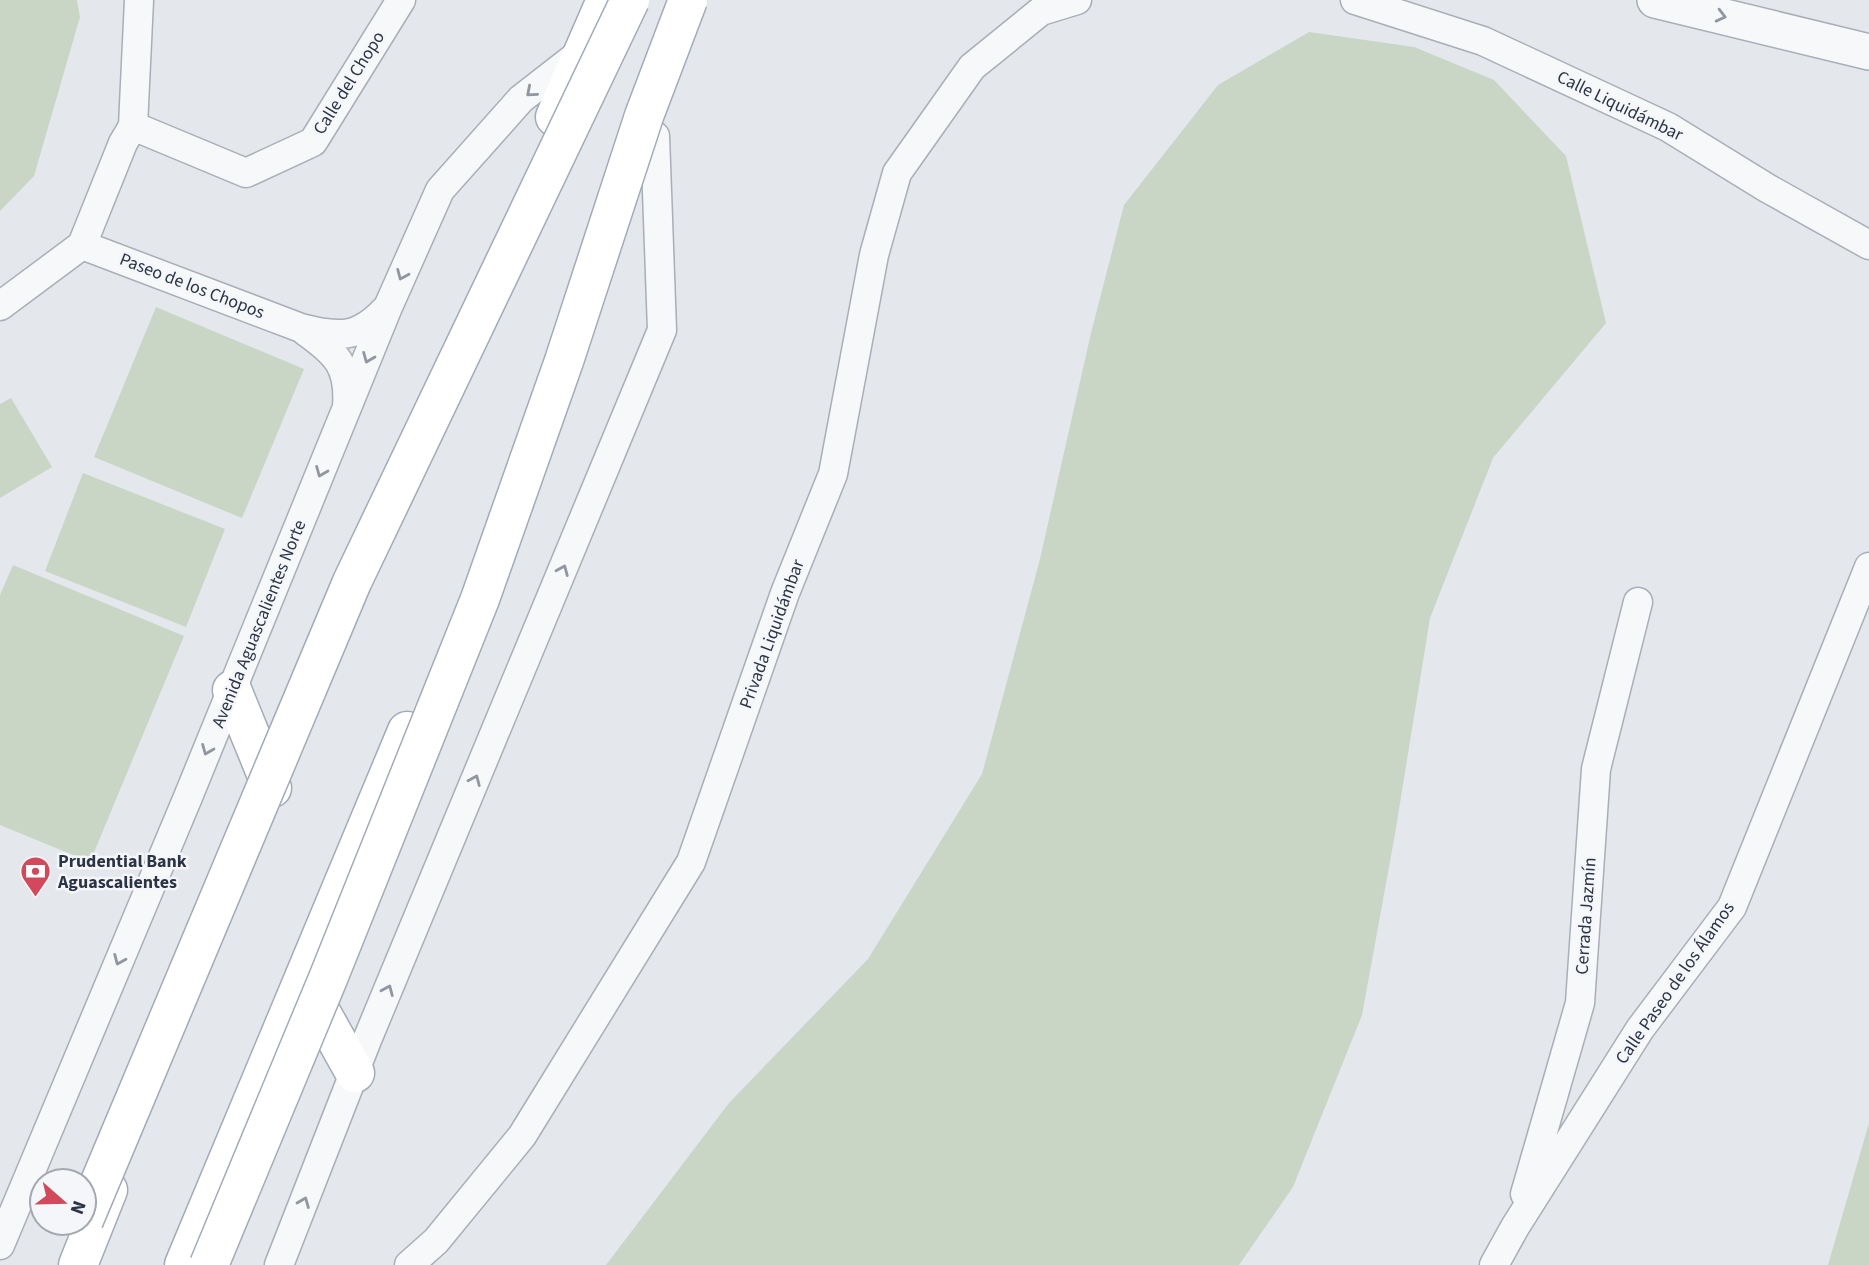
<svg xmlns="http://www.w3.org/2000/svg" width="1869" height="1265" font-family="'Source Sans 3',sans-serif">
	<rect width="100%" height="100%" fill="#e4e7ec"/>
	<!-- green -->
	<path fill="#c9d6c5" d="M0,0H77L80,17L34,176L0,211Z
		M1309,32L1414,47L1494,80L1566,156L1606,323L1493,458L1430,618L1395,834L1362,1015L1293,1187L1239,1265H606L729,1103L868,959L982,774L1040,559L1091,333L1124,205L1218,85Z
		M156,307L304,369L242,518L94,457Z
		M11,398L52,467L0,498V404Z
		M83,473L225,529L186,627L45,571Z
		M13,565L184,636L90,862L0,825V595Z
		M1869,1123V1265H1828Z"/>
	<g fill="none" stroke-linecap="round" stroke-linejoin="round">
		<defs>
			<path id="minor" d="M1355,0L1483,41L1668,127L1767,188L1869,245
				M133,126L246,173L313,142L401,0
				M82,245L301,328C339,337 357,340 386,309
				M0,306L82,245L123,143L133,126L139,0
				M305,331C336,353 350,366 347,406
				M1525,1194L1580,1003L1596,769L1638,602
				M0,1245L188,797L388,307L440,190L521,99L584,50
				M279,1265L367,1040L662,330L655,136
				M409,1265L436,1241L522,1136L691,862L785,593L833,474L874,255L897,173L972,67L1041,11L1077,0
				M1494,1265L1515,1227L1640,1029L1732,907L1869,567"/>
			<path id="tertiary" d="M1655,0L1869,52"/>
			<path id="primary" d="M555,117L606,0
				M232,690L272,788
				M303,980L355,1073
				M78,1265L108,1190
				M184,1265L407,731"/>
		</defs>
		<!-- minor casing -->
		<use href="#minor" stroke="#a9aeb7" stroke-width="31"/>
		<!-- tertiary casing -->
		<use href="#tertiary" stroke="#a9aeb7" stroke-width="38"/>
		<!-- primary casing -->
		<use href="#primary" stroke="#a3abb8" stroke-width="41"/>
		<!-- minor -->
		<use href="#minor" stroke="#f7f8fa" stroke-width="28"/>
		<!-- tertiary -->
		<use href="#tertiary" stroke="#f7f8fa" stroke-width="35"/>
		<!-- primary -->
		<use href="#primary" stroke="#fff" stroke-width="38"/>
		<defs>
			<path id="primary-bridge" d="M84,1220L352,582L630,0
				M209,1265L329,976L480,599L564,361L644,116L688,0"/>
		</defs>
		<!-- primary-bridge casing -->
		<use href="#primary-bridge" stroke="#a3abb8" stroke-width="41" stroke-linecap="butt"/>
		<!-- primary-bridge -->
		<use href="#primary-bridge" stroke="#fff" stroke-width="38"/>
	</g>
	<!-- one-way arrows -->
	<defs><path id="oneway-chevron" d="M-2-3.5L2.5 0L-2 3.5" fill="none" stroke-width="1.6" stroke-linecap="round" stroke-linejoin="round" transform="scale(1.75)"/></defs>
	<g stroke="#9196a0">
		<use href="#oneway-chevron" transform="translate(1721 16) rotate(14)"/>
		<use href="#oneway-chevron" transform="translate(531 92) rotate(139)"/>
		<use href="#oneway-chevron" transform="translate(402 275) rotate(113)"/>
		<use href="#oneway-chevron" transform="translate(368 358) rotate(112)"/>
		<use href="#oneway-chevron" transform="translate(321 472) rotate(112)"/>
		<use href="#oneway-chevron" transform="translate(563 570) rotate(-67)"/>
		<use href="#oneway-chevron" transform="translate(207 750) rotate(112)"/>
		<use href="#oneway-chevron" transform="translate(475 780) rotate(-67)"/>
		<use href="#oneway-chevron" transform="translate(119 960) rotate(113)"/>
		<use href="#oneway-chevron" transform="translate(388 990) rotate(-67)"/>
		<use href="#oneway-chevron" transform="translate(304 1202) rotate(-68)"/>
	</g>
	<!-- icons -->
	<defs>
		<symbol id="bank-pin" viewBox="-11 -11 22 30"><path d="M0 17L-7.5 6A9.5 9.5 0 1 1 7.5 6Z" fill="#d1495b" stroke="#f4f6f9"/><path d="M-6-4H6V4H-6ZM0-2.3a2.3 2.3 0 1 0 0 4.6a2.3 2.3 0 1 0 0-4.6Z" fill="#fff"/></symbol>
	</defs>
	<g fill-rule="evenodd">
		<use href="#bank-pin" x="18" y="854" width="35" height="47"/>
	</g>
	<g text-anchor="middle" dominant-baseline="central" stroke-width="5" stroke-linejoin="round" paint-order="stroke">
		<!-- street labels -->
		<g font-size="18" fill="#2b3445" stroke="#f4f6f9">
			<text transform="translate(349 83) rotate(-58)">Calle del Chopo</text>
			<text transform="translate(1620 106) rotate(26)">Calle Liquidámbar</text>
			<text transform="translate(192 286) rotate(21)">Paseo de los Chopos</text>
			<text transform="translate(259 624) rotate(-68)">Avenida Aguascalientes Norte</text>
			<text transform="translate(772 634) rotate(-70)">Privada Liquidámbar</text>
			<text transform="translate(1586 916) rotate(-86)">Cerrada Jazmín</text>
			<text transform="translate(1675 983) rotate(-55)">Calle Paseo de los Álamos</text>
		</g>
		<!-- poi labels -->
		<g font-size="18" font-weight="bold" fill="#2b3445" stroke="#f4f6f9" text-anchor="start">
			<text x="58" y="861">Prudential Bank<tspan x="58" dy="21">Aguascalientes</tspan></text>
		</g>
	</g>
	<!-- north arrow -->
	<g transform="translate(63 1202) rotate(110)"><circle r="33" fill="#f4f6f9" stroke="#a4a8b1" stroke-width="2"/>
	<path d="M0-5L12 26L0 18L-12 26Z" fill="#d1495b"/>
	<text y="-10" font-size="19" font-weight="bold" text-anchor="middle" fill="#2b3445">N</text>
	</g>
</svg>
